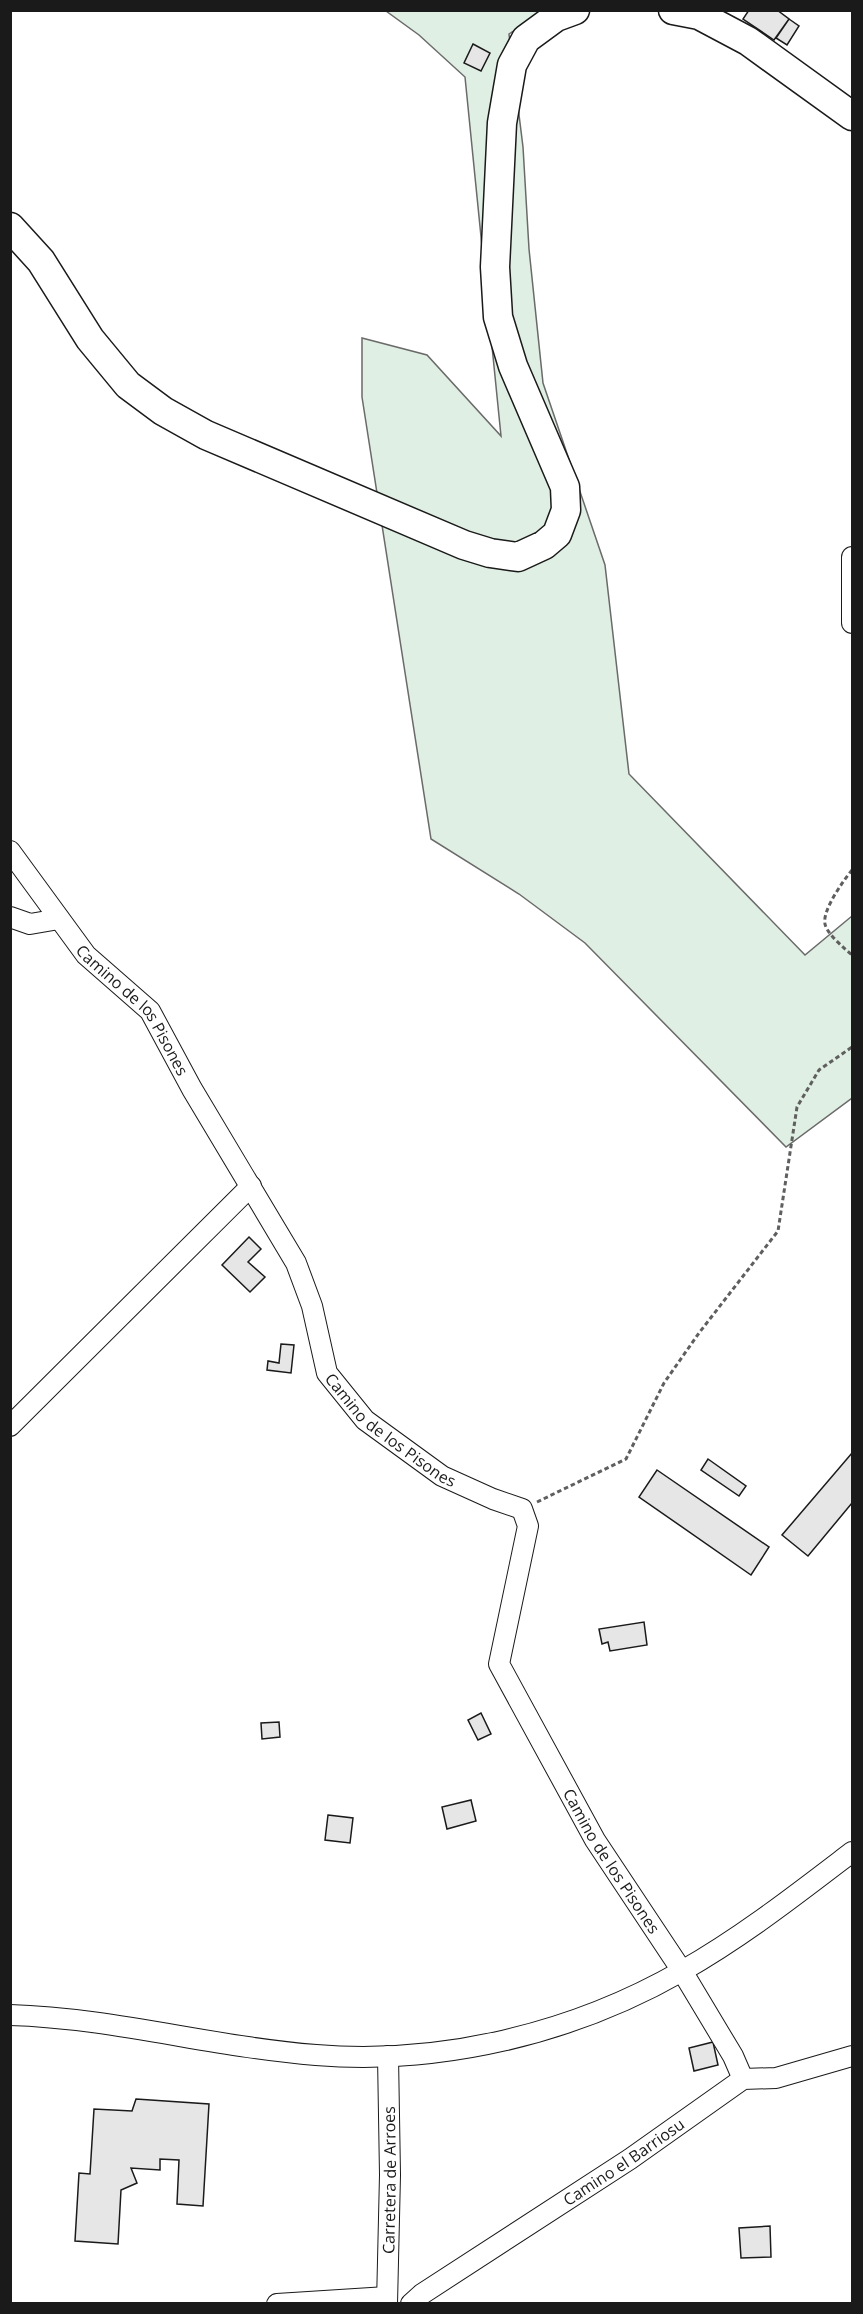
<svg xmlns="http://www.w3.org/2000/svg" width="863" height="2314" font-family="'Open Sans',sans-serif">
	<rect width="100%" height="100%" fill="#fff"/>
	<!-- green -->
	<path fill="#e0efe3" stroke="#6a6a6a" stroke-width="1.5" d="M386,11H543L509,34L523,147L529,249L543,383L605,565L629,774L805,955L852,916V1098L786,1147L585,943L519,894L431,839L362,397V338L427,355L501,436L465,77L419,35Z"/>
	<!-- building -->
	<path fill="#e6e6e6" stroke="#1a1a1a" stroke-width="1.5" d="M749,10H777L789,19L774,40L743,19Z
		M789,19L799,26L787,45L776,38Z
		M473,44L490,53L481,71L464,63Z
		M249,1237L261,1249L248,1262L265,1277L250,1292L222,1265Z
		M281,1344L294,1345L291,1373L267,1370L268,1361L279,1363Z
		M852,1453V1503L808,1556L782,1535Z
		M708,1459L746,1486L739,1496L701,1470Z
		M657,1470L769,1547L751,1575L639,1497Z
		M644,1622L647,1645L610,1651L608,1642L602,1644L599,1629Z
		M481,1713L491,1734L478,1740L468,1720Z
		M279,1722L280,1737L262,1739L261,1723Z
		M471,1800L476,1821L447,1829L442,1807Z
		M328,1815L353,1818L350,1843L325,1840Z
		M713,2042L718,2065L694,2071L689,2048Z
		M136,2099L209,2104L203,2206L177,2204L179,2160L160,2159V2170L131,2168L137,2183L121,2190L118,2244L75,2241L79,2173L90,2174L94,2109L132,2111Z
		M770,2226L771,2257L741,2258L739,2228Z"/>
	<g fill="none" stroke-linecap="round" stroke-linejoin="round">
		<defs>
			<g id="minor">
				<path d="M852,557V623"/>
				<path id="s1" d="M10,851L86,955L150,1011L192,1089L296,1263L312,1306L327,1373L365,1420L442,1476L493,1499L522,1509L528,1526L499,1664L595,1840L682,1971L733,2056L743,2079"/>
				<path d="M10,917L30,924L59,919"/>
				<path d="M10,1426L251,1186"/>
				<path d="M10,2015C113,2018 213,2047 316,2055C441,2065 572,2034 682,1971C742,1937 797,1894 852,1852"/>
				<path d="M277,2304L387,2297"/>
				<path id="s2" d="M387,2304L390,2175L388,2056"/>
				<path id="s3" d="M411,2304L422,2294L630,2159L743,2079L776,2078L852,2056"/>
			</g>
			<path id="highway" d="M673,10L699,15L748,41L852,116
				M10,227L41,261L90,339L128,385L163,411L206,435L464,545L490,553L518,557L544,545L557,534L566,510L565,487L513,366L498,317L495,267L502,123L512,65L526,39L556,17L575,10"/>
		</defs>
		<!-- minor casing -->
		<use href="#minor" stroke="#1a1a1a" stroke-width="22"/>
		<!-- highway casing -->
		<use href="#highway" stroke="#1a1a1a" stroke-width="31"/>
		<!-- path -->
		<path stroke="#5f5f5f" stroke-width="3" stroke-dasharray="4.5 3" stroke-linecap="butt" d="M852,870C844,880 822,910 825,924C827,934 845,949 852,955
			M537,1502L626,1459L664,1383L699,1333L778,1231L797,1107L819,1070L852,1047"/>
		<!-- minor -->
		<use href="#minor" stroke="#fff" stroke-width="20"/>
		<!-- highway -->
		<use href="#highway" stroke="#fff" stroke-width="28"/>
	</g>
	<g text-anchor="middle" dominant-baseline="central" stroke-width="4.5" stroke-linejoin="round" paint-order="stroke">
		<!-- street labels -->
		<g font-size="16" fill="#1a1a1a" stroke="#fff">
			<text stroke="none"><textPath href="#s1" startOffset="202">Camino de los Pisones</textPath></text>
			<text stroke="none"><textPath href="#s1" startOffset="706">Camino de los Pisones</textPath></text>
			<text stroke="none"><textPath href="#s1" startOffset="1248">Camino de los Pisones</textPath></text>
			<text stroke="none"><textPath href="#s3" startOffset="256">Camino el Barriosu</textPath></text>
			<text stroke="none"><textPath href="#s2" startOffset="124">Carretera de Arroes</textPath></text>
		</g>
	</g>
	<!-- border -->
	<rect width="863" height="2314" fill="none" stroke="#1a1a1a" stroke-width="24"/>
</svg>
